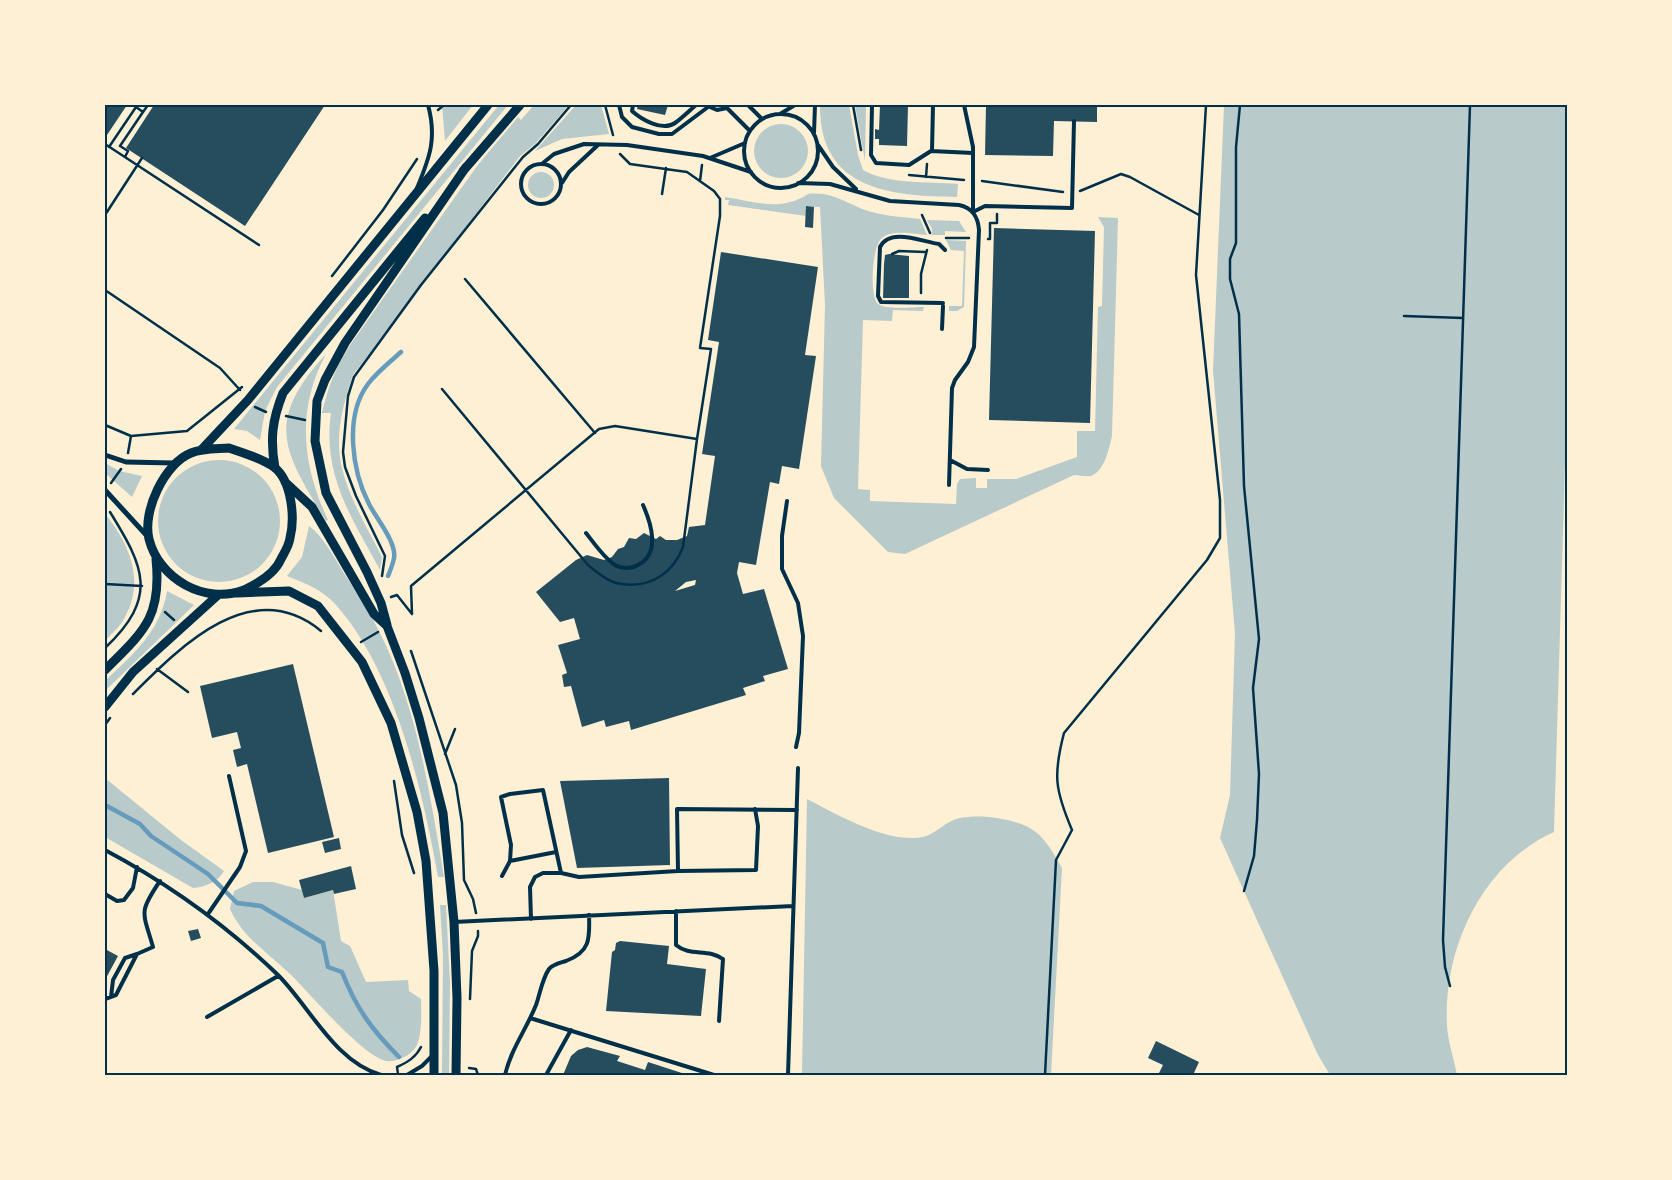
<svg xmlns="http://www.w3.org/2000/svg" width="1672" height="1180" font-family="'Times New Roman',serif">
	<rect width="100%" height="100%" fill="#fdf0d5"/>
	<!-- green -->
	<path fill="#b9caca" d="M442,105H473L445,141Z
		M499,105H508L277,387L265,411L260,440L247,431L234,429Z
		M534,105H569L536,143L520,156L353,375C344,400 336,431 340,458C345,492 367,527 382,557L380,570C352,518 322,475 331,413H322C329,384 336,366 353,341L477,166L518,117L521,120Z
		M576,105H601L609,134L562,139L535,151Z
		M820,105H849L858,155L863,170C888,185 929,181 958,184L957,197C890,196 819,190 820,105Z
		M855,105H866L865,161Z
		M1224,105H1567V397L1554,832C1481,865 1443,949 1447,1026C1448,1042 1454,1059 1457,1075H1330L1318,1055L1220,838L1230,795L1235,633L1213,371Z
		M754 151a27 27 0 1 1 54 0a27 27 0 1 1-54 0Z
		M528 185a13 13 0 1 1 26 0a13 13 0 1 1-26 0Z
		M808,194C832,191 847,204 868,211C885,216 902,217 920,219L927,235C914,234 892,229 882,238C872,245 869,296 878,304C885,310 914,307 924,307L923,311L893,310L892,321L863,320L858,489L870,490V501L956,504L957,484L960,479L976,478V488H987V479H1016L1077,457V431H1095L1098,307L1102,306L1104,227L1098,217L1118,218L1112,436C1109,448 1105,471 1091,476C1087,477 1079,475 1074,475L905,554L888,552L834,498L821,466L825,305L820,207H806V216L728,205L729,200H725V197C756,202 780,212 808,194Z
		M927,220L959,221L966,232L945,231V235H932V229Z
		M946,240L966,241L964,307L957,311H949V306H962L964,251L951,250Z
		M326,354C296,410 302,464 328,520L326,521C283,450 264,422 326,354Z
		M158 521a61 61 0 1 1 122 0a61 61 0 1 1-122 0Z
		M105,463L119,471L142,476L132,497L105,473Z
		M105,514C130,544 145,581 125,617C121,626 112,633 105,641Z
		M309,526C322,535 337,561 345,575C357,593 369,611 379,631C417,706 430,794 444,877H438C423,792 395,671 336,605C323,590 305,583 287,576L302,557Z
		M167,591L194,605L105,691V681C134,653 160,632 167,591Z
		M105,778L181,840L224,871C218,882 205,887 193,888L105,837Z
		M807,799C838,815 888,844 923,837C936,834 947,820 960,818C981,814 1009,818 1028,827C1044,835 1054,854 1062,868L1051,1075H802Z
		M253,882H273L302,890L304,898L333,890L341,941L350,946L366,982L408,980L409,991L421,999C421,1010 422,1022 420,1033C419,1044 414,1053 404,1057C398,1060 392,1062 386,1061C362,1055 313,997 295,979C273,956 243,939 230,909L234,891Z
		M440,905H446L450,983L449,1075H442L443,955Z"/>
	<g fill="none" stroke-linecap="round" stroke-linejoin="round">
		<!-- stream -->
		<path stroke="#669bbc" stroke-width="4.5" d="M388,576C390,571 393,564 394,558C397,543 376,518 369,504C352,471 344,416 368,384C377,372 390,362 401,352
			M105,805L140,824L151,836L208,874L237,903L261,906L323,943L328,967L342,972C356,1008 372,1030 399,1057"/>
	</g>
	<!-- building -->
	<path fill="#264d5e" fill-rule="evenodd" d="M105,105H127L107,135L105,133Z
		M154,105H325L245,226L126,148Z
		M638,105H668L665,115L637,109Z
		M880,105H908L907,146L879,145V139H875V129L879,130Z
		M986,105H1097V122L1054,121L1053,156L985,155Z
		M806,206L814,207L813,228L805,227Z
		M994,228L1095,231L1090,423L989,420Z
		M721,252L818,267L805,355L816,356L799,469L782,466L779,484L770,482L756,565L739,562L737,573L743,594L764,589L788,669L763,676L765,681L743,688L746,695L631,730L629,721L606,727L604,720L582,727L571,686L564,687L562,675L567,673L558,645L580,639L574,618L560,622L536,592L576,560L587,555L604,560L612,557L618,549L624,547L629,538L636,539L644,533L656,539L660,536L666,540H677L687,536L689,527L705,525L715,456L702,454L719,342L708,340ZM696,580L695,585L675,591L686,582Z
		M889,254L909,256V298H883L884,264L885,255Z
		M293,664L334,837L268,853L247,764L237,767L233,750L241,748L237,732L212,738L200,686Z
		M669,778L670,865L577,868L560,781Z
		M339,838L341,849L325,853L322,842Z
		M351,866L356,889L334,894L333,890L304,898L299,880Z
		M198,929L201,938L191,941L188,931Z
		M620,941L669,946L667,964L706,969L701,1016L606,1011L612,952L615,950L616,943Z
		M105,949L118,956L105,980Z
		M1156,1041L1199,1062L1193,1075H1158L1163,1065L1148,1058Z
		M587,1047L620,1056L617,1061L645,1070L648,1062L688,1075H563L571,1056L578,1050Z"/>
	<g fill="none" stroke-linecap="round" stroke-linejoin="round">
		<!-- path -->
		<path stroke="#003049" stroke-width="2.5" d="M605,105L613,135
			M853,105L861,150
			M1240,105L1236,147V243L1230,259V279L1239,314L1244,486L1259,639L1253,688L1259,774L1257,820L1254,856L1244,891
			M438,110L444,105
			M143,112L148,105
			M105,144L259,245
			M109,147L136,107L143,112L120,146L128,151L125,157
			M909,175L964,180
			M926,177L927,164
			M700,181L702,165
			M982,181L1063,192
			M1080,191L1121,174L1130,177L1199,215
			M662,194L666,168
			M105,215L142,158
			M922,215L930,233
			M946,238H969
			M988,239H990V223H997V214
			M892,254L899,251L925,252
			M332,276L383,210L417,159
			M465,279L595,433
			M105,290L220,368L240,390
			M921,293V274L927,250
			M1404,316L1463,318
			M442,389L588,565C598,573 609,583 622,584C651,588 673,573 683,547L697,439
			M255,407L266,412
			M286,416L305,420
			M105,425L131,436L187,431L242,387
			M128,453L131,436
			M111,483L121,469
			M382,576L385,556L356,496L345,467L343,452L348,396L354,377L421,285L523,157L538,144L571,105
			M105,584L142,586
			M391,597L397,595L412,614L411,586L599,429L615,426L697,439L711,349L700,348L720,216V199L714,191L687,172L630,164L620,154
			M165,612L174,620
			M361,642L378,632
			M105,648C159,597 144,567 110,512
			M411,651L456,785L462,823L464,880L473,899L476,913
			M157,669L188,692
			M133,694C181,646 252,574 321,631
			M105,725L110,718
			M445,754L455,729
			M394,781L402,835L414,873
			M1450,986L1445,967L1443,940L1470,105
			M470,999L472,951L478,936V931
			M469,1068L476,1069L478,1075
			M398,1074L397,1067C408,1062 416,1057 421,1047
			M1045,1075L1056,860L1072,830C1055,790 1053,775 1064,733L1207,560L1220,538V500L1196,275L1206,105"/>
		<!-- service -->
		<path stroke="#003049" stroke-width="4" d="M619,105L622,117L632,127L659,134H672L708,107
			M633,105L632,111C641,119 662,132 675,123C682,118 689,111 696,105
			M705,105L717,110L727,108L750,131
			M748,105L762,119
			M872,105L871,155L876,163L909,165L931,151L973,153
			M964,105L973,147V212L985,206L1072,208L1074,121
			M780,114L795,105
			M744 151a37 37 0 1 1 74 0a37 37 0 1 1-74 0Z
			M814,133L815,105
			M818,145L833,167L856,189
			M932,151L933,105
			M710,158L745,143
			M543,163L554,154L584,144L627,145L703,156L751,172
			M521 184a20 20 0 1 1 40 0a20 20 0 1 1-40 0Z
			M562,183L569,172L598,145
			M798,183L830,184L890,201L959,205C973,208 978,217 979,230L974,347L968,362L955,380L952,388L949,485
			M417,188C430,157 437,138 428,105
			M943,303L881,302L878,296L880,247C890,227 923,242 939,244L945,250
			M942,329L943,306
			M950,460L967,469L988,470
			M787,501L782,536V569L798,603L803,636L799,733L796,747
			M586,533C594,543 604,558 615,565C622,569 631,569 638,565C661,554 651,523 643,505
			M105,850C169,884 226,925 278,975C310,1007 334,1061 381,1075
			M556,852L510,861L511,845L501,797L510,794L543,790L561,873
			M678,871L677,809L797,810
			M502,876L510,861
			M105,894L117,901L124,900L133,888L137,867
			M676,911V945C690,957 708,948 723,959L719,1021
			M208,914L240,867L246,851L229,776
			M531,919L530,887L535,877L543,873H561L579,877L678,871L756,870L758,826L755,809
			M454,922L793,906
			M111,997L113,980L125,958L137,954
			M105,999L116,995L137,954L153,947C143,912 138,913 160,881
			M207,1017L278,976
			M530,1018L714,1075
			M407,1075L422,1066L433,1055
			M505,1075C511,1049 526,1030 536,1005C540,994 542,979 549,969C553,964 560,963 566,961C590,952 590,939 589,915
			M546,1075L571,1030
			M788,1075L798,768"/>
		<!-- minor -->
		<path stroke="#003049" stroke-width="5" d="M105,455L126,462L174,463
			M105,490L148,537"/>
		<!-- tertiary -->
		<path stroke="#003049" stroke-width="9" d="M463,171L520,105
			M229,448C244,453 261,458 274,467C292,481 295,518 290,538C289,546 284,553 281,559C275,573 257,584 244,590C205,605 159,579 149,539C142,511 165,463 191,453C203,448 216,449 229,448Z
			M202,449L248,400L488,105
			M275,468C270,440 272,420 283,393L425,218
			M285,482L312,507L374,614L387,626L405,673L419,718L443,813L454,922L457,998L456,1075
			M237,593L289,591L318,606L362,662L391,723L417,812L426,861L434,971V1075
			M387,625L381,603L367,572L326,493L315,441L317,401L325,380L345,343L466,167
			M105,670C144,631 162,617 156,559
			M105,707L133,672L218,595"/>
	</g>
	<!-- border -->
	<rect width="1672" height="1180" fill="none" stroke="#fdf0d5" stroke-width="212"/>
	<rect x="106" y="106" width="1460" height="968" fill="none" stroke="#003049" stroke-width="2"/>
</svg>
